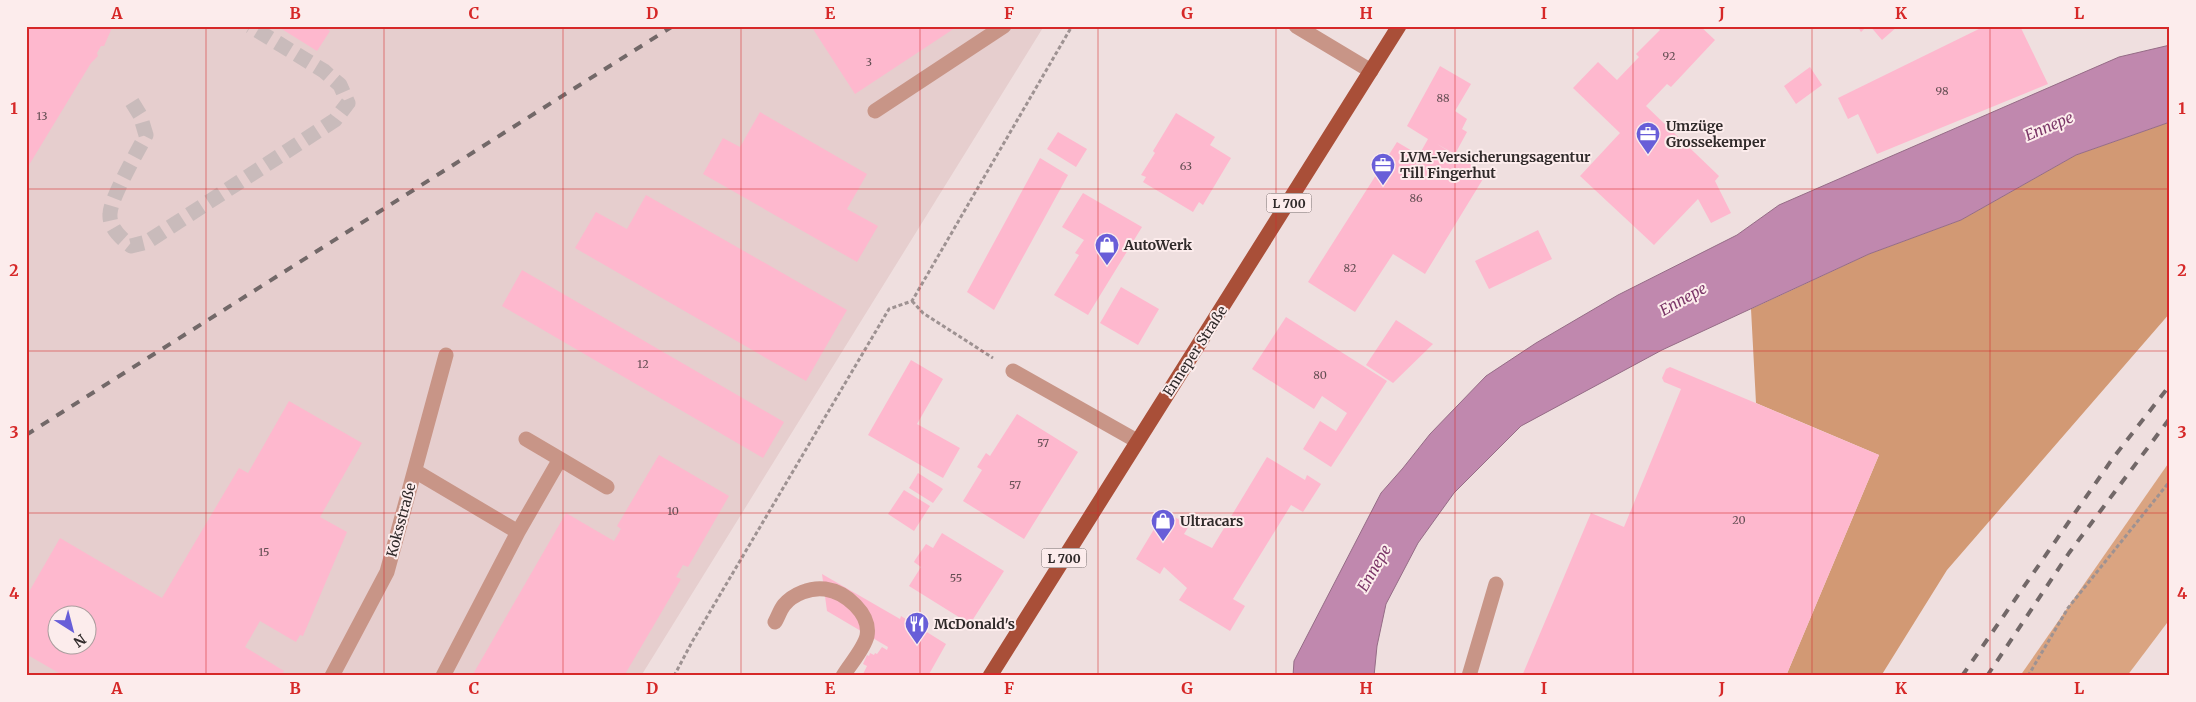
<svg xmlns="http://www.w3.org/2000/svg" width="2196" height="702" font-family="Merriweather,serif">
	<rect width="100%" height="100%" fill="#efdfdf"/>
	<!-- built -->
	<path fill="#e6cece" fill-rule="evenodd" d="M26,26H1044L641,676H26ZM58,614H88V644H58Z"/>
	<!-- green -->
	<path fill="#daa481" d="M2170,461V619L2127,676H2020Z"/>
	<!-- forest -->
	<path fill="#d29974" d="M2170,122V313L1947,570L1881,676H1786L1879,455L1756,403L1751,309L1869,254L1961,220L2076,155Z"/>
	<!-- water -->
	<path fill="#c088ae" stroke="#956c86" d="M2170,45V122L2076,155L1961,220L1869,254L1662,350L1521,426L1454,493L1418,543L1386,604L1377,646L1374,676H1293L1294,661L1381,493L1403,468L1430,434L1486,376L1536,343L1618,295L1737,235L1779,205L2119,57Z"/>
	<!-- building -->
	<path fill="#feb8ce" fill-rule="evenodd" d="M26,26H115L111,30L104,46H101L97,53L98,56L91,63L26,170Z
		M277,26H322L330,31L317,51Z
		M818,26H958L855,94L813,29Z
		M1656,26H1700L1715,40L1671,87L1667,84L1646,106L1719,176L1715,181L1731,213L1711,223L1698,199L1654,245L1580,176L1620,133L1573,88L1598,62L1617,80L1639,57L1636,54L1660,30Z
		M1857,26H1867L1861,32Z
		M1870,26H1898L1882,40Z
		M1985,26H2020L2048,84L1877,154L1858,114L1848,119L1838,98Z
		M1440,66L1471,84L1455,111L1467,119L1462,129L1467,132L1455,154L1437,144L1486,174L1425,274L1393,254L1355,312L1308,282L1397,142L1419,155L1428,139L1407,126Z
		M1810,67L1822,85L1796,104L1784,86Z
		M760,112L867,174L847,209L878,226L857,262L703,174L723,138L740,147Z
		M1176,113L1215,137L1210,145L1231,158L1203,205L1199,202L1193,212L1143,182L1146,177L1141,175L1155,153L1153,151Z
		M1058,132L1087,149L1076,167L1047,149Z
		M1040,158L1068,175L994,310L967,292Z
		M1083,193L1142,227L1088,315L1054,295L1079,255L1075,253L1084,240L1062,227Z
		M646,195L847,310L806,381L575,248L596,212L627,229Z
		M1538,230L1552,259L1489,289L1475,261Z
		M522,270L784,422L763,458L502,306Z
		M1121,287L1159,309L1138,345L1100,323Z
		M1286,317L1387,381L1331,467L1303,449L1320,421L1336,431L1347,413L1322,396L1314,409L1252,369Z
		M1396,320L1433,344L1393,383L1366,365Z
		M911,360L943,379L917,424L960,448L943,478L868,435Z
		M1670,367L1879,455L1786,676H1522L1591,513L1624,527L1681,389L1664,382L1662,378L1666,369Z
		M289,401L362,443L320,517L347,532L303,636L300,635L296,642L260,621L245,647L284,671L281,676H64L26,654V597L60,538L162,598L239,468L248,473ZM58,614H88V644H58Z
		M1017,414L1078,452L1024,539L963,501L982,470L977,467L986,453L990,456Z
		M659,455L729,496L688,567L683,565L676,577L681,579L624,676H472L566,513L614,541L621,529L617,526Z
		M1267,457L1305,480L1307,475L1321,484L1303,512L1291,505L1233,599L1245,606L1230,631L1179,600L1187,588L1164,567L1160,574L1136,559L1165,511L1189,526L1184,534L1212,548Z
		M918,473L943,489L933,503L909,488Z
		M904,490L930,506L914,531L888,514Z
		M942,533L1004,571L970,624L909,586L921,567L914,562L915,560L926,544L933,548Z
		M822,574L900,619L901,616L946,644L928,676H862L867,666L863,664L867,655L869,656L870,653L874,655L875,653L877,654L882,647L887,650L888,647L827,611Z"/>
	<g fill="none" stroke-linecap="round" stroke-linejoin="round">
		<!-- minor-tunnel -->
		<path stroke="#c9bbbb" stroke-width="15" stroke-dasharray="15 8" stroke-linecap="butt" d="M132,102L140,115L146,135C138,151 110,199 110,214C109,228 121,238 131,246L147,242L335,120L348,103L340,85L324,71L250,26"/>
		<!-- path -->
		<path stroke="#9e9292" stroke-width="3" stroke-dasharray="4 2.5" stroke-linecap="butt" d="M912,301L923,313L993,358
			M674,676L692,642L889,309L912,301L1072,26
			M2028,676L2068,608L2170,481"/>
		<!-- minor -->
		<path stroke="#c89587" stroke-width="15" d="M1296,26L1371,71
			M875,111L1004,26
			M1013,371L1137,441
			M526,439L560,459
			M415,471L518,532L443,676
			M518,532L560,459L607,487
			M775,622C778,617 780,610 784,605C793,594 811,587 825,589C846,592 871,614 867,636C864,649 850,664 843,676
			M332,676L387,572L446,355
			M1469,676L1496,584"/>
		<!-- major -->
		<path stroke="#a94f38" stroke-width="15" d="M990,676L1399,26"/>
		<!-- rail -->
		<path stroke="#726868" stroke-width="4" stroke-dasharray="9 9" stroke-linecap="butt" d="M26,435L673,26
			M1962,676L2113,458L2170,385
			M1987,676L2069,553L2170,418"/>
	</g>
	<!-- grid -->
	<path fill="none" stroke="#d62828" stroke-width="1" stroke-opacity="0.55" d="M206,26V676M384,26V676M563,26V676M741,26V676M920,26V676M1098,26V676M1276,26V676M1455,26V676M1633,26V676M1812,26V676M1990,26V676M26,189H2170M26,351H2170M26,513H2170"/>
	<!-- icons -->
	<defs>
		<symbol id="office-pin" viewBox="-11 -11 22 30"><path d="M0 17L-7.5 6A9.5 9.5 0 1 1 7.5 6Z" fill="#685ed8" stroke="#fcecec"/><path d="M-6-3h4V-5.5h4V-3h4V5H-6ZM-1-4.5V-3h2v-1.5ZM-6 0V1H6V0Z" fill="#fff"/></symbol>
		<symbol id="shop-pin" viewBox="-11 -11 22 30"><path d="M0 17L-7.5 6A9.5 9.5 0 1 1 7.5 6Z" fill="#685ed8" stroke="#fcecec"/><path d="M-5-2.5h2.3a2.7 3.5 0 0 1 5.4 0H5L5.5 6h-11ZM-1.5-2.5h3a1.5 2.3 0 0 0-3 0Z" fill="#fff"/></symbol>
		<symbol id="restaurant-pin" viewBox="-11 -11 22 30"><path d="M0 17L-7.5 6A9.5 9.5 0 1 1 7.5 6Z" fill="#685ed8" stroke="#fcecec"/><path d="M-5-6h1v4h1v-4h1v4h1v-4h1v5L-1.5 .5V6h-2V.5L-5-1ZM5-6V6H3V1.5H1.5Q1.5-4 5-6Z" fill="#fff"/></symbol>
	</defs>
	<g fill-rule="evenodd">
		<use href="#office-pin" x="1634" y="120" width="28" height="38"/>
		<use href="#office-pin" x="1369" y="151" width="28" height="38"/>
		<use href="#shop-pin" x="1093" y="231" width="28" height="38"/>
		<use href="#shop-pin" x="1149" y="507" width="28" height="38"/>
		<use href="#restaurant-pin" x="903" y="610" width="28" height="38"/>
	</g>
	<g text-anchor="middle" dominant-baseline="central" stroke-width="4" stroke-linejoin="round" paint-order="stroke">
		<!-- number labels -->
		<g font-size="11" fill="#644e53">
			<text x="1669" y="56">92</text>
			<text x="869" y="62">3</text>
			<text x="1942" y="91">98</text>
			<text x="1443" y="98">88</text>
			<text x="42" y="116">13</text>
			<text x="1186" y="166">63</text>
			<text x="1416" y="198">86</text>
			<text x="1350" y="268">82</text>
			<text x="643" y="364">12</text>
			<text x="1320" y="375">80</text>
			<text x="1043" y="443">57</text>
			<text x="1015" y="485">57</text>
			<text x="673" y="511">10</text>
			<text x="1739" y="520">20</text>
			<text x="264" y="552">15</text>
			<text x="956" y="578">55</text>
		</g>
		<!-- shield labels -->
		<g fill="#fcecec" stroke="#6d6464" stroke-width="1">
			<rect x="1266.5" y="193.5" width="45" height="19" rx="4"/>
			<rect x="1041.5" y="548.5" width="45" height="19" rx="4"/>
		</g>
		<g font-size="12" font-weight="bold" fill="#302a2a">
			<text x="1289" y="203">L 700</text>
			<text x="1064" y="558">L 700</text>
		</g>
		<!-- poi labels -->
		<g font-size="14" font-weight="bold" fill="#302a2a" stroke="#fcecec" text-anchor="start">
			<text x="1666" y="126">Umzüge<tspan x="1666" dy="16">Grossekemper</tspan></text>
			<text x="1400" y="157">LVM-Versicherungsagentur<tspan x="1400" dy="16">Till Fingerhut</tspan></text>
			<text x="1124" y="245">AutoWerk</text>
			<text x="1180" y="521">Ultracars</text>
			<text x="934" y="624">McDonald's</text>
		</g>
		<!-- street labels -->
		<g font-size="14" fill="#302a2a" stroke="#fcecec">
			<text transform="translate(1195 351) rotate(-57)">Enneper Straße</text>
			<text transform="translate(401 520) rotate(-75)">Koksstraße</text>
		</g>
		<!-- water labels -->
		<g font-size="15" font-style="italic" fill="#7b3668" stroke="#fcecec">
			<text transform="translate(2049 126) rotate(-23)">Ennepe</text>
			<text transform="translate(1683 299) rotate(-29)">Ennepe</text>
			<text transform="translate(1374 568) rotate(-60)">Ennepe</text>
		</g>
	</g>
	<!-- border -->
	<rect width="2196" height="702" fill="none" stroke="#fcecec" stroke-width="55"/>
	<!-- north arrow -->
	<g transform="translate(72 630) rotate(144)"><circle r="24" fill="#fcecec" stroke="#aa9e9e"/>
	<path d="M0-4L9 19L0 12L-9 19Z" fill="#685ed8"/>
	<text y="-8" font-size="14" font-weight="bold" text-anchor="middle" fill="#302a2a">N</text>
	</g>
	<rect x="28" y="28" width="2140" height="646" fill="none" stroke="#d62828" stroke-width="2"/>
	<g font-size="16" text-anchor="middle" font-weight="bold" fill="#d62828">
		<text x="117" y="19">A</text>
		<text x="295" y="19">B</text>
		<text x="474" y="19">C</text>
		<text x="652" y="19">D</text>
		<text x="830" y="19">E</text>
		<text x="1009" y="19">F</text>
		<text x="1187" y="19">G</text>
		<text x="1366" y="19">H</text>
		<text x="1544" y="19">I</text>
		<text x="1722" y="19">J</text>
		<text x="1901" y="19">K</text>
		<text x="2079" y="19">L</text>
		<text x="14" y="114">1</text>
		<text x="2182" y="114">1</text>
		<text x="14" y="276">2</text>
		<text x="2182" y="276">2</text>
		<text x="14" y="438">3</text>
		<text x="2182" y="438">3</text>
		<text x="14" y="599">4</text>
		<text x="2182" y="599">4</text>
		<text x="117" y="694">A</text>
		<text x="295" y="694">B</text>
		<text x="474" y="694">C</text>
		<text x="652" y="694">D</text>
		<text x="830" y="694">E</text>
		<text x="1009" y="694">F</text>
		<text x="1187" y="694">G</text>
		<text x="1366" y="694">H</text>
		<text x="1544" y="694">I</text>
		<text x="1722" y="694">J</text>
		<text x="1901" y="694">K</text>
		<text x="2079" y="694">L</text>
	</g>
</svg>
